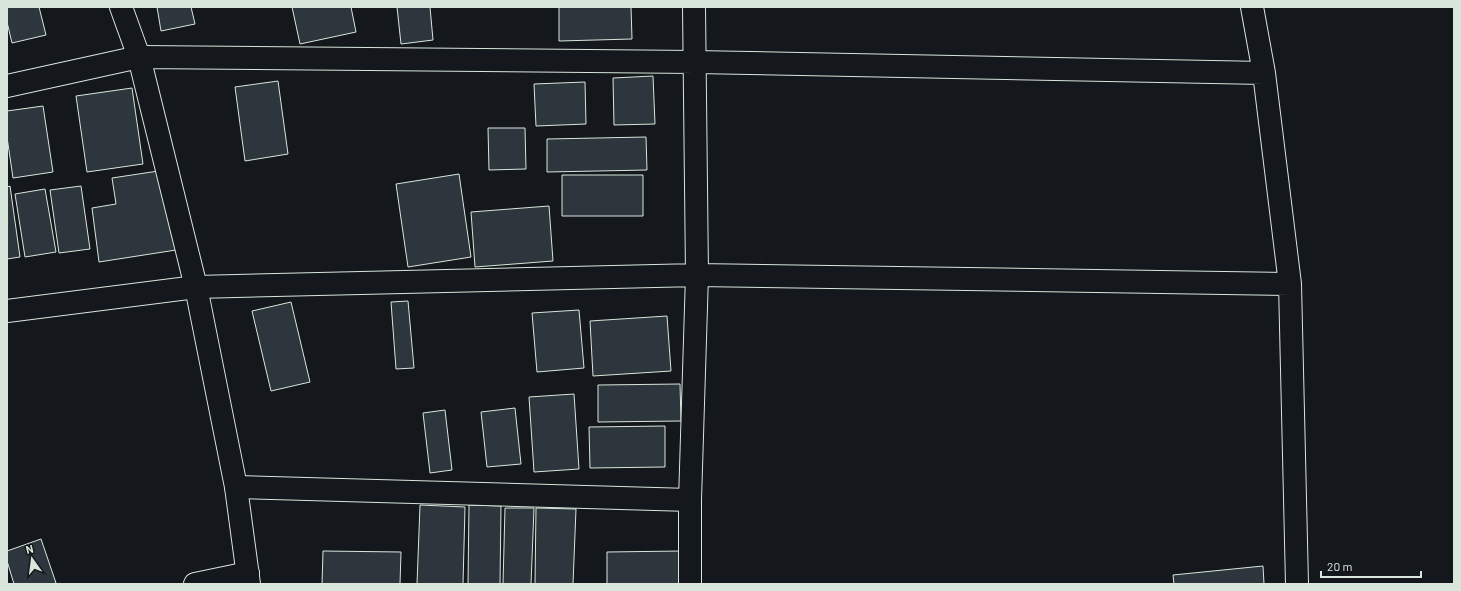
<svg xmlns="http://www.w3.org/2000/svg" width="1461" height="591" font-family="Barlow,sans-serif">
	<rect width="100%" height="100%" fill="#14181c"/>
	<!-- building -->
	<path fill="#2c363c" stroke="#d8e6dc" d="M7,7H39L46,35L12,43L7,22Z
		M157,7H191L195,24L161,31Z
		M292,7H351L356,32L300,44Z
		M397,7H430L433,40L401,44Z
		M559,7H631L632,39L559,41Z
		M653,76L655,124L614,125L613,78Z
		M278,81L288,154L245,161L235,87Z
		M585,82L586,124L536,126L534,84Z
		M132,88L143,164L87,172L76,96Z
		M43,106L53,172L13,178L7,137V111Z
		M488,128H525L526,169L489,170Z
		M646,137L647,170L547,172V139Z
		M165,170L176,250L99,262L92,208L116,204L112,178Z
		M459,174L471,257L408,267L396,184Z
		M562,175H643V216H562Z
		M10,186L20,257L7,259V187Z
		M81,186L90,249L59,253L50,190Z
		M45,189L56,252L25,257L15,194Z
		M549,206L553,261L475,267L471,212Z
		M408,301L414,368L396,369L391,302Z
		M291,302L310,382L271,391L252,311Z
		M579,310L584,368L537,372L532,313Z
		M667,316L671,371L593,376L590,321Z
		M680,384L681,421L598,422V385Z
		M574,394L579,469L534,472L529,397Z
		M515,408L521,464L487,467L481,412Z
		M445,410L452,470L430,473L423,413Z
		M665,426V467L590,468L589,427Z
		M420,505L465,507L463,584H417Z
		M469,505L501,506L500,584H468Z
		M505,508H534L531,584H503Z
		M536,508L576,509L573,584H535Z
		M41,539L56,583L52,584H14L7,561V551Z
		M323,551L401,552L400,584H322Z
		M681,551V584H607V552Z
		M1263,566L1264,584H1174L1173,575Z"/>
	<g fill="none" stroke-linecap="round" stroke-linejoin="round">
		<defs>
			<path id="minor" d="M1264,73L1290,284
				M7,86L139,57L695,62L1264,73L1252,7
				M7,311L196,287L697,275L1290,284L1297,584
				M236,487L690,500
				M195,584L248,573
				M690,584V500L697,275L694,7"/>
			<path id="major" d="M121,7L139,57L196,287L236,487L249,584"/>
		</defs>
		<!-- minor casing -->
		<use href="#minor" stroke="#d8e6dc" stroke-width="24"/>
		<!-- major casing -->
		<use href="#major" stroke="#d8e6dc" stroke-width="24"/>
		<!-- minor -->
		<use href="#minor" stroke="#14181c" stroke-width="22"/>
		<!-- major -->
		<use href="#major" stroke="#14181c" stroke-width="22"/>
	</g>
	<!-- border -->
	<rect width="1461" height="591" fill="none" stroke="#d8e6dc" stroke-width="16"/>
	<!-- north arrow -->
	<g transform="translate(32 559) rotate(346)" stroke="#14181c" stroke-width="3" paint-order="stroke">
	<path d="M0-3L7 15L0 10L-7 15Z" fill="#d8e6dc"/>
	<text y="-6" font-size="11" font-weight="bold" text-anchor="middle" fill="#d8e6dc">N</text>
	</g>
	<!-- scale -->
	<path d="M1321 571v6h100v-6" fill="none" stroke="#d8e6dc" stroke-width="2"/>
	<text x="1327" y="571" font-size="12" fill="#d8e6dc" stroke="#14181c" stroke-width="3" paint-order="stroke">20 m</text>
</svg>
